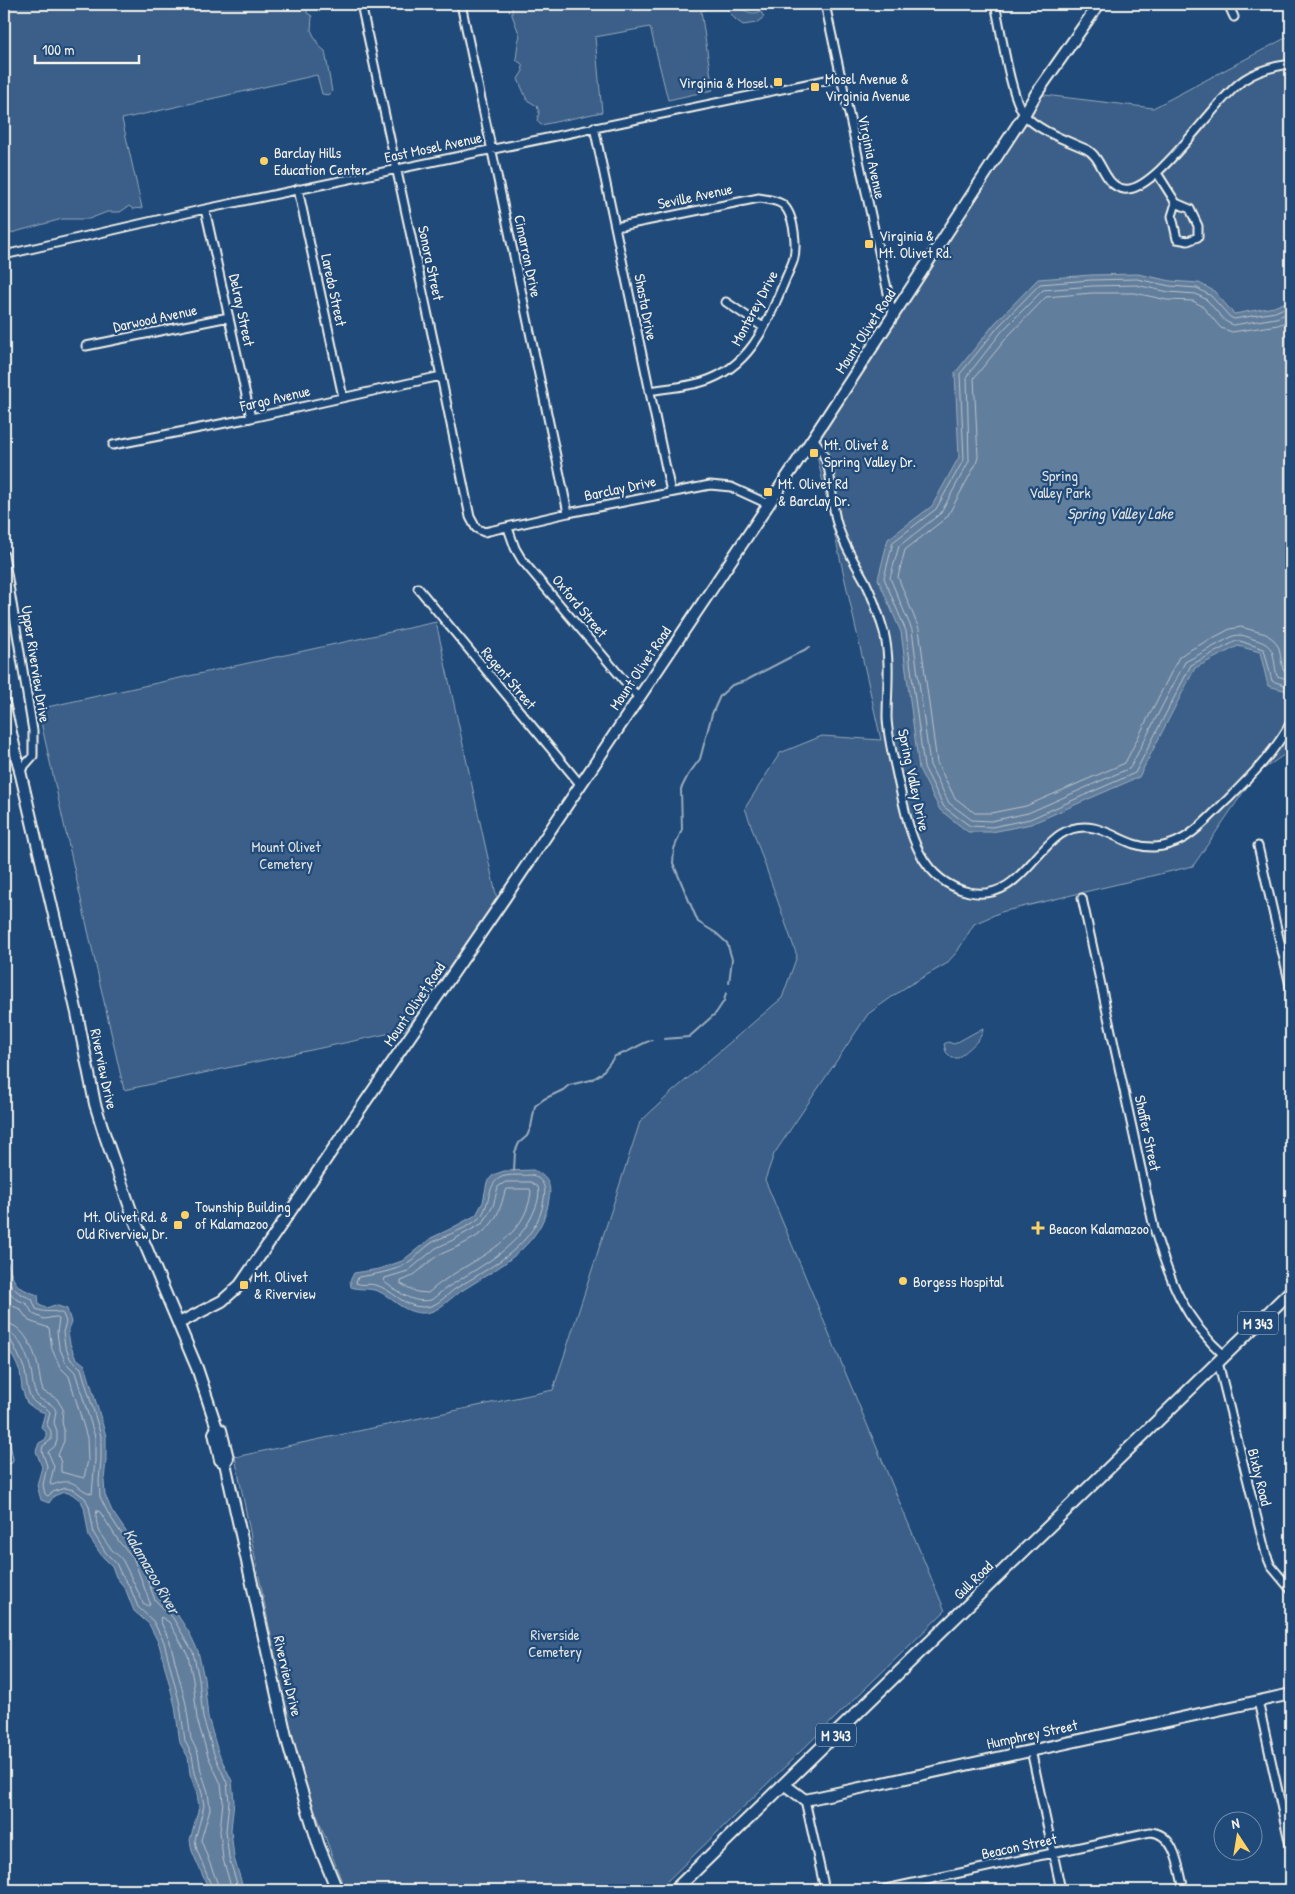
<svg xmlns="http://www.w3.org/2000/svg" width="1295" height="1894" font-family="'Patrick Hand',sans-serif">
	<rect width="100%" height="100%" fill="#1f4a7a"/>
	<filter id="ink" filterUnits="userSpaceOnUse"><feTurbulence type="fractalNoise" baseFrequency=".02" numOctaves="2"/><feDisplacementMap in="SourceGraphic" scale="10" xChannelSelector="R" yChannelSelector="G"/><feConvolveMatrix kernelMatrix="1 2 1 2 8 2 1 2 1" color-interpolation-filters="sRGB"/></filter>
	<g filter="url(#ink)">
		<!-- green -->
		<path fill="#3a5f88" stroke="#97a8b8" d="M17,4H308L307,13L312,16L311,30L319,46L325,51L332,92L329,95L322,94L317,75L122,119L142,208L133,209L129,206L120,212H107L89,219H62L4,235V6L16,7Z
			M512,4H739C745,13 750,14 761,12L764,17L756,23L743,25L735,19L727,9H707L701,11L713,90L668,100L650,27L595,37L602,112L541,125L537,121L539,112L537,106L527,100L518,79L523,71L522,64L516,60L518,42L520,36L512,15Z
			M1291,35V750L1255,775L1193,866L1001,912L974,924L957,952L946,964L906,987L868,1014L774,1154L765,1180L945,1611L658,1890H345L309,1794L286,1711L235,1457L553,1390L640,1122L673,1091L782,998L797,956L745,808L780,753L822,736L881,740L813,438L1036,94L1153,108Z
			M436,622L497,899L405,1030L124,1090L38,709Z
			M983,1028C983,1040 966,1051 958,1058H952L946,1052L944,1044L948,1042L954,1044Z"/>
		<!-- water -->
		<path fill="#627e9d" stroke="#9cacbb" d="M1138,274L1171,281L1199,283L1214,291L1234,314L1274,307L1291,300V692L1268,686L1260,652L1238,646L1195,668L1139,777L1031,824L992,832H968L940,810L919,769L901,632L878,579L888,539L932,506L959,457L955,373L995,323L1038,279L1091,275Z
			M533,1170C547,1176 552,1184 549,1199C543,1248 493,1270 457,1294C447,1301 438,1312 425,1313C401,1314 391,1294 374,1290C366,1288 359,1290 351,1287L350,1281L354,1273L379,1269L402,1261L431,1238L448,1230L476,1215L483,1202L487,1182L493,1175L504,1171Z
			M4,1254C16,1278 7,1285 38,1295L39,1305L46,1308L55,1305L67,1309L71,1322L68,1332L70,1344L75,1357L85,1365L106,1436V1461L104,1480L105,1495L112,1511L129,1536L142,1551L160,1598L177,1614L190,1634L198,1651L204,1678L208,1717L218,1752L232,1781L234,1801L231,1830L234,1858L244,1890H209L192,1851L190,1840L199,1807L197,1794L190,1774L188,1757L180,1743L175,1706L159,1644L149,1624L134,1611L125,1588L116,1577L112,1566L102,1556L89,1537L84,1507L81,1501L72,1494L64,1492L54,1496L49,1503L41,1500L37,1485L42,1467L36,1451L39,1443L46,1439V1432L41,1427L45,1413L35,1409L27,1403L22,1389L20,1371L4,1339Z"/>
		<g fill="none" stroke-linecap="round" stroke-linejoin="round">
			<!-- shore -->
			<path stroke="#bac3ca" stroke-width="1" d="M1291,305L1275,312L1234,319L1230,317L1211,296L1197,288L1170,286L1137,279L1091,280L1040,284L999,326L960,374L964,459L936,509L893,542L884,578L906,631L924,767L944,807L970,826L992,827L1030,819L1135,773L1191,665L1236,641H1240L1264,649L1272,681L1291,687
				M1291,312L1276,318L1233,325L1225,321L1207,300L1196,294L1169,292L1136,285L1092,286L1043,290L1003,330L967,376L969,461L941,513L899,546L890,578L912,630L930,765L949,803L972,820L991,821L1028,813L1130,768L1185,662L1233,636C1241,634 1246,636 1253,639C1277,645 1272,655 1277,676L1291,680
				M1291,320L1278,325L1232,332L1221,328L1202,306L1193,301L1167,300L1135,293H1092L1046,297L1009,335L974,378L978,457L976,464L947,517L905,550L898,577L919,629L937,763L955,798L975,813H991L1026,806L1125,763L1179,657L1186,652L1230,629L1241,627L1266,634L1274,640L1279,648L1283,670L1291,672
				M532,1175C544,1180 546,1187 544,1199C538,1245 490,1267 455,1289C445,1296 436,1308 423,1307C402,1307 393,1289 375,1285C368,1283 362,1286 356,1283L358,1277C372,1275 395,1271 406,1264C416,1258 423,1248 433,1242C448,1234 465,1230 478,1219C492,1208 485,1180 505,1176C513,1174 523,1176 532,1175Z
				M506,1182H531L538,1187C540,1194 538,1202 535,1209C521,1246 484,1264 453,1284C445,1288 438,1295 431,1300C412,1304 399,1292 384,1282L385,1278L408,1271L436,1248L453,1240L483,1223L493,1206L498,1187Z
				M508,1189H530L531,1192C526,1238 480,1256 446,1279C440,1283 434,1288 428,1293L417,1292L401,1284V1281C418,1276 425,1263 439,1255C445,1252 451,1250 457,1247C487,1232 497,1225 505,1191Z
				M4,1266C10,1286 12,1291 32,1299L36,1309C47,1314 53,1309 63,1314L66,1322L63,1332L65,1346L71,1360L81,1368L101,1436V1460L99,1481L100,1497L108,1513L125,1539L138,1554L155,1600L173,1618L193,1652L199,1679L203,1718L214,1754L227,1783L229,1801L226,1831L229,1858L239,1890
				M4,1286L16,1299L27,1304L33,1314L44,1319L55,1317L59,1319L57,1332L59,1347L66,1363L75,1372L95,1437V1460L92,1494C74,1488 76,1476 52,1485L50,1484L54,1466L48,1452L55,1446L57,1440V1431L54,1423L56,1411C52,1401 43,1403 38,1397C32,1389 33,1379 31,1370C28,1357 18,1331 4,1330
				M4,1299L13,1306L20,1309L29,1321L49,1328L52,1349L60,1367L69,1376L87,1438L88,1460L84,1478L61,1472V1463L58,1455L64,1441V1430L62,1422L63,1409L57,1399L43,1391C40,1383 40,1376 38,1367C35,1351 23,1323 4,1323
				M4,1336L10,1339C15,1348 20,1358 24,1368C27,1378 26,1389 31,1398C35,1406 45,1405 50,1412L47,1425L51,1431V1440L43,1446L42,1451L47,1466L43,1485L45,1494L48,1496L53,1492L65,1488L74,1490L85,1498L89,1506L94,1534L106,1553L116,1563L121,1574L130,1587L138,1607L153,1621L164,1642L180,1705L185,1741L192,1755L195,1773L202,1793L204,1806L195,1840L197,1850L213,1890
				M4,1414L13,1459L12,1463L4,1465
				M97,1511L100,1512L120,1543L133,1557L150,1603L149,1606L143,1603C137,1589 130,1575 123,1561C120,1556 115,1553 112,1550C103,1540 93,1523 97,1511Z
				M220,1890L201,1840L210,1809L208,1792L201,1771L198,1753L191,1739L186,1704L170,1642L160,1620L161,1617L169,1622L188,1655L193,1680L197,1719L208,1756L221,1784L223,1801L220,1831L223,1859L232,1890"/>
			<!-- stream -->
			<path stroke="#9cacbb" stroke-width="2" d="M729,983L732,959L727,943L716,933L698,922L673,863L674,849L682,829L681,789L688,775L700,759L712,714L720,696L732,685L745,681L810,647
				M664,1039L689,1037L716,1013L724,1001L726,993
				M514,1171L515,1152L519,1143L527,1136L531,1127L535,1106L544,1099L563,1090L569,1085L591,1080L601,1074L615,1056C629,1053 639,1044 652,1040"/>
			<defs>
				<path id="street" d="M361,4L441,376L470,517L476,528L484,532L489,531L568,513L710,485L731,487L768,504
					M461,4L568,513
					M825,4L893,316
					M995,4C1001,29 1010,96 1024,114C1036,130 1068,141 1086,149C1103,157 1103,186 1124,189C1156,194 1215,98 1245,79C1259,70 1275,66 1291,64
					M1228,4L1234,17
					M594,127L671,492
					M1157,173L1176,203L1190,209L1198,226V237L1188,241L1177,239L1172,216L1176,203
					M298,189L343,397
					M205,209L251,418
					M616,227L759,198C767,199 776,200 782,204C795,214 798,250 792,264C771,311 757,366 702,382C685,387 666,388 649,391
					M4,255L205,209L840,77
					M726,302L763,327
					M86,346L229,317
					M813,438C836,468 828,486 836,520C842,542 854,561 865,581C873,597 879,615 884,632C891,661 887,689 887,718C888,739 894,760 898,780C908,824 916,880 969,892C1030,905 1039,816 1094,828C1116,833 1130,848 1154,847C1164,847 1175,843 1184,838C1201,828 1214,812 1228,799C1252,775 1275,752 1291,722
					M113,445L251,418L441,376
					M508,528L515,548L522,560L638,697
					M4,555L33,731V756L19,772
					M418,588L580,784
					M1258,846L1291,990
					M1082,898L1154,1228C1169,1279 1184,1320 1225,1356
					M1218,1362L1266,1554L1271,1566L1291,1590
					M1258,1701L1291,1850
					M1031,1750L1061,1890
					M805,1800L825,1890
					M881,1890L1150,1832C1176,1833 1179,1870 1184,1890"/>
				<path id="secondary" d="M4,703L77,1013L95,1104L105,1136L133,1216L197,1368L217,1428L221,1430L228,1458L225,1463L286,1736L298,1779L319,1846L337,1890
					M179,1323L222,1301L240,1285L504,899L813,438L1024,115L1036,94L1099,4
					M217,1428L214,1433L220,1460L225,1463
					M785,1785L805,1800L1291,1694"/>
				<path id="primary" d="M675,1890L1291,1291"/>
			</defs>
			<!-- street casing -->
			<use href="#street" stroke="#f4f1e8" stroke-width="11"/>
			<!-- secondary casing -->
			<use href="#secondary" stroke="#f4f1e8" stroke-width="14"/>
			<!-- primary casing -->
			<use href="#primary" stroke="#f4f1e8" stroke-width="15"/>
			<!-- street -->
			<use href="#street" stroke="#1f4a7a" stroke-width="7"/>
			<!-- secondary -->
			<use href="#secondary" stroke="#1f4a7a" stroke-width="10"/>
			<!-- primary -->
			<use href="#primary" stroke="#1f4a7a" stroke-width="11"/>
		</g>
	</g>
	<!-- markers -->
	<g fill="#ffd166" stroke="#1f4a7a" stroke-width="2">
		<rect x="773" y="77" width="10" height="10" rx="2.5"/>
		<rect x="810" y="82" width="10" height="10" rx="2.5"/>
		<circle cx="264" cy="161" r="5"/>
		<rect x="864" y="239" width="10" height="10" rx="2.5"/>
		<rect x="809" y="448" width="10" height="10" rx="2.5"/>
		<rect x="763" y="487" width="10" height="10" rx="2.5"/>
		<circle cx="185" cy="1215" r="5"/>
		<rect x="173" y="1220" width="10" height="10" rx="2.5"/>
		<path d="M1035.5 1220.5h5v5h5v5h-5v5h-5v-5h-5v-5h5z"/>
		<circle cx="903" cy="1281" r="5"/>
		<rect x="239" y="1280" width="10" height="10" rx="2.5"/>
	</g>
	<g text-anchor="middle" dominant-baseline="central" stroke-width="4.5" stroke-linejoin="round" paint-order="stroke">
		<!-- shield labels -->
		<g fill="#1f4a7a" stroke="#b4bfc7" stroke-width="1">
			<rect x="1238" y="1311.5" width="40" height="23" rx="4"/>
			<rect x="816" y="1723.5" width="40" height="23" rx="4"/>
		</g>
		<g font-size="14" font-weight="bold" fill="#f4f1e8">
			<text x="1258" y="1323">M 343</text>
			<text x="836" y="1735">M 343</text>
		</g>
		<!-- poi labels -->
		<g font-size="15" fill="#f4f1e8" stroke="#1f4a7a" text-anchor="start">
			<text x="825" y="78">Mosel Avenue &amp;<tspan x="825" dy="17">Virginia Avenue</tspan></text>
			<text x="768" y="82" text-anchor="end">Virginia &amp; Mosel</text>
			<text x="274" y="152">Barclay Hills<tspan x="274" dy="17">Education Center</tspan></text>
			<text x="879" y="235">Virginia &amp;<tspan x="879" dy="17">Mt. Olivet Rd.</tspan></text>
			<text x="824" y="444">Mt. Olivet &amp;<tspan x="824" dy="17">Spring Valley Dr.</tspan></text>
			<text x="778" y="483">Mt. Olivet Rd<tspan x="778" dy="17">&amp; Barclay Dr.</tspan></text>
			<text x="195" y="1206">Township Building<tspan x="195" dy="17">of Kalamazoo</tspan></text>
			<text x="168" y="1216" text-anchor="end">Mt. Olivet Rd. &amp;<tspan x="168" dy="17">Old Riverview Dr.</tspan></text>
			<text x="1049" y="1228">Beacon Kalamazoo</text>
			<text x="254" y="1276">Mt. Olivet<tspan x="254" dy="17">&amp; Riverview</tspan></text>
			<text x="913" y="1281">Borgess Hospital</text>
		</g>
		<!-- street labels -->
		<g font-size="15" fill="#f4f1e8" stroke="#1f4a7a">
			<text transform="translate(433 147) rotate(-12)">East Mosel Avenue</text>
			<text transform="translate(872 157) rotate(78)">Virginia Avenue</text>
			<text transform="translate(695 196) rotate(-12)">Seville Avenue</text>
			<text transform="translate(528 256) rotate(78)">Cimarron Drive</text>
			<text transform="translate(431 263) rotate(78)">Sonora Street</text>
			<text transform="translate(334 290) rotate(78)">Laredo Street</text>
			<text transform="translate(646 307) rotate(79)">Shasta Drive</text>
			<text transform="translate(754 308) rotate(-62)">Monterey Drive</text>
			<text transform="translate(242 310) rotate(78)">Delray Street</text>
			<text transform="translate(155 318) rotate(-12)">Darwood Avenue</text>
			<text transform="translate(865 331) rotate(-57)">Mount Olivet Road</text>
			<text transform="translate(275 398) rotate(-13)">Fargo Avenue</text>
			<text transform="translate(620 488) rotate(-12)">Barclay Drive</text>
			<text transform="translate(580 606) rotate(50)">Oxford Street</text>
			<text transform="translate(36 664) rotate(81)">Upper Riverview Drive</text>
			<text transform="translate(640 668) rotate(-56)">Mount Olivet Road</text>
			<text transform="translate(509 678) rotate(50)">Regent Street</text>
			<text transform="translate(914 780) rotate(78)">Spring Valley Drive</text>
			<text transform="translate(414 1004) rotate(-56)">Mount Olivet Road</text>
			<text transform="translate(104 1069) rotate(78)">Riverview Drive</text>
			<text transform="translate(1148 1133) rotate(78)">Shaffer Street</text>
			<text transform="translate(1260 1477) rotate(76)">Bixby Road</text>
			<text transform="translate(973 1580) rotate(-44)">Gull Road</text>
			<text transform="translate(288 1676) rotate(77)">Riverview Drive</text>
			<text transform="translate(1032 1734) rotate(-12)">Humphrey Street</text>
			<text transform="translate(1019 1846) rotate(-12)">Beacon Street</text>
		</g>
		<!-- park labels -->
		<g font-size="15" fill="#e1e2de" stroke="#1f4a7a">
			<text x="1060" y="475">Spring<tspan x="1060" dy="17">Valley Park</tspan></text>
			<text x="286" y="846">Mount Olivet<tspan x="286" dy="17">Cemetery</tspan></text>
			<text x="555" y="1634">Riverside<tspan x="555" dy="17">Cemetery</tspan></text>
		</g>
		<!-- water labels -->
		<g font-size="16" font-style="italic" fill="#dee0dd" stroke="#1f4a7a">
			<text x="1120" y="513">Spring Valley Lake</text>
			<text transform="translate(152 1571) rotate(60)">Kalamazoo River</text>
		</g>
	</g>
	<!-- margin -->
	<rect width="1295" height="1894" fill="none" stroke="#1f4a7a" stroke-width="20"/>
	<rect x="10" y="10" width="1275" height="1874" fill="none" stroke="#f4f1e8" stroke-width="2" filter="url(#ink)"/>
	<!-- north arrow -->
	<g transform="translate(1238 1836) rotate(348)"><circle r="24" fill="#1f4a7a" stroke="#748da6"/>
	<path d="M0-4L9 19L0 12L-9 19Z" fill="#ffd166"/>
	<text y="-8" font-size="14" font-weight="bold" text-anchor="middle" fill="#f4f1e8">N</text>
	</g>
	<!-- scale -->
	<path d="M35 55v8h104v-8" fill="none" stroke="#f4f1e8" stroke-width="2.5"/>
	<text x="42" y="55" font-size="15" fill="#f4f1e8" stroke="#1f4a7a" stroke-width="4" paint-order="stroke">100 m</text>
</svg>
